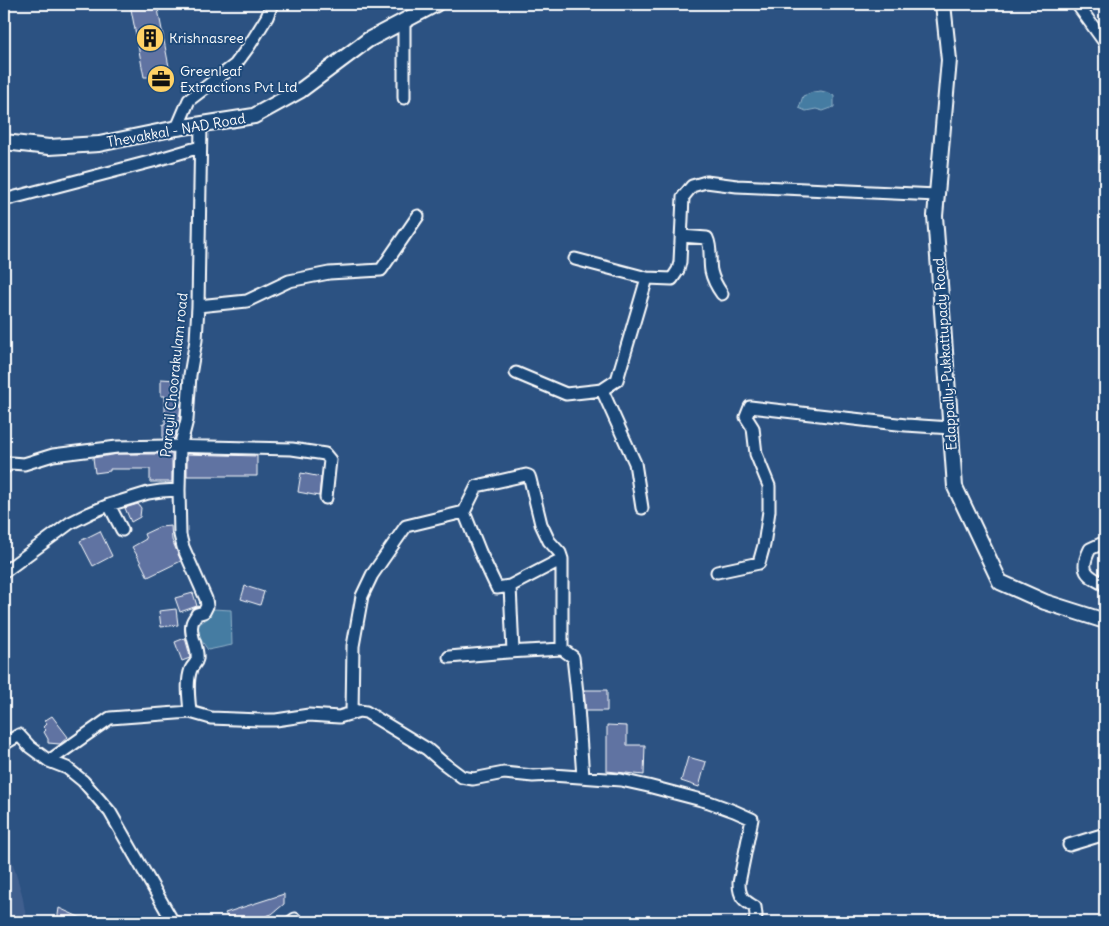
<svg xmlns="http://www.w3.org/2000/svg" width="1109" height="926" font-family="Delius,sans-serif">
	<rect width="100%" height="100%" fill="#2c5282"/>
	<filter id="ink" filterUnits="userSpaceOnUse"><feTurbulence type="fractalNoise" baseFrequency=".02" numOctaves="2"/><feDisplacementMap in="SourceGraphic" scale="10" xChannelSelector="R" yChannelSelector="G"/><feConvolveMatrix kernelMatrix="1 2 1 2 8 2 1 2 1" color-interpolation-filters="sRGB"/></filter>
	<g filter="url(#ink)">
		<!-- built -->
		<path fill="#405f8e" d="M4,844L9,851L22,894L27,922H4Z"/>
		<!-- water -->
		<path fill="#457ca2" stroke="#8fb0c7" d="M821,91L829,93L834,96V107L823,111L816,109L806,111L799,108L803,96L813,92Z
			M213,609L231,610L232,645L208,650L199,637L198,625L208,618Z"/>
		<!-- building -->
		<path fill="#6073a2" stroke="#fff" d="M130,4H157L170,72V78L167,83L164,84L151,87L149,77H144Z
			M161,379L177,380V404H181L179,421H176V434L174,439H163V424H165V396H161Z
			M118,454H172V482H150V469H110V471L95,473L93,458Z
			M187,454L257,456V476H187Z
			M301,473L321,477L319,496L298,492Z
			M138,504L141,508L140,517L131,522L125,508Z
			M171,526L172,540L181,561L148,577L138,557L132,547L146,539L144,534L159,527Z
			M100,531L112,556L93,566L80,541Z
			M245,586L264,592L260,605L241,599Z
			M193,593L197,606L180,612L175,598Z
			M176,609L178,625L161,627L159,611Z
			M185,638L189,652L190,658L182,661L175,642Z
			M584,690H607V711H586Z
			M52,716L68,737L60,744L48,743V739L44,732L46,730L43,727L47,723L44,721Z
			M607,725L627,726V745H645L644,775L607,771Z
			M688,757L706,762L699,787L681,781Z
			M284,894V904L272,914L258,919L256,922H230L225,913Z
			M59,908L90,922H57Z"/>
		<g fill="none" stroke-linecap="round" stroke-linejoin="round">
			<defs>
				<path id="minor" d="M1077,4L1105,43
					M404,98V22
					M177,128L189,100L235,65L249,46L267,17L272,4
					M4,200L153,161L200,147
					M681,236L707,238C712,248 709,260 711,271C713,280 717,287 722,294
					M575,259L647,278L672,279L678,270L680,262L683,197L692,186L706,182L737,186L937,195
					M198,306L247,301L289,281L329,273L381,270L418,216
					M516,373L566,394L602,390
					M4,468L11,463L24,464L53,455L117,447L167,446L292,449L325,454L330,460L326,498
					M179,490L180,535L183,547L206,599L207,606L204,612L197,614C196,617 192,621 192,624C189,635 199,648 197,659C196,664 193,665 191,669C186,682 189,699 190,712L211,718L260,720H276L309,715L339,717L359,711L366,712L427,749L442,762L462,777L473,779L504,773L533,776L552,775L621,780L648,786L709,802L734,811L752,819L739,883C739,897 744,901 755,907L756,915L755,922
					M109,505L122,530
					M642,508L635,463L602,390L617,380L647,278
					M1105,542L1090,549C1079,571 1086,575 1105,585
					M4,572L70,523L90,513L109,505L148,493L161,491L179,490L180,447L187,420L190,375L196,340L198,306L201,124
					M717,572L759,563L764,545L769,511V486L756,454L753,428L746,417L750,407L906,425L951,428
					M510,586L497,588L480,552L464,512L477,486L526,475L529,476L530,479L541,524L549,541L560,553L562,559V649
					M513,652L510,586L562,559
					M449,657L508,652L562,649L573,657L577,693L583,777
					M352,713L353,646L362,596L372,575L406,526L464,512
					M4,744L19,735L30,747L49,761L67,768L83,781L110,812L173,922
					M49,761L110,718L190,712
					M1069,845L1105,834
					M291,922L295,919"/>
				<path id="major" d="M943,4L949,60L935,216L955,487L1000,582L1045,602L1105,621
					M4,142L49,147L99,144L177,128L254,116L301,90L368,40L436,4"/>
			</defs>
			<!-- minor casing -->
			<use href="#minor" stroke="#fff" stroke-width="15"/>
			<!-- major casing -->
			<use href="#major" stroke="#fff" stroke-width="18"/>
			<!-- minor -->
			<use href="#minor" stroke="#1f4a7a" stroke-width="11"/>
			<!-- major -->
			<use href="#major" stroke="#1f4a7a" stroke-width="14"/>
		</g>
	</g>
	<!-- icons -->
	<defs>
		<symbol id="building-disc" viewBox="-11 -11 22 22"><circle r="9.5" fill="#ffd166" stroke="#1f4a7a"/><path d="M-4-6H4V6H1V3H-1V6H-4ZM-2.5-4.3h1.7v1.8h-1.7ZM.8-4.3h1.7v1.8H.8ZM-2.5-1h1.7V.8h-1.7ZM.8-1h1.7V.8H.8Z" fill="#111"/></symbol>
		<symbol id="office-disc" viewBox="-11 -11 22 22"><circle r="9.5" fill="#ffd166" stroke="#1f4a7a"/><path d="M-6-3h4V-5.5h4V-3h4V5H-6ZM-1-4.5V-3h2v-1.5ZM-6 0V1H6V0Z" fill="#111"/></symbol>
	</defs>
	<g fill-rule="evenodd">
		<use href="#building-disc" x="134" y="22" width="32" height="32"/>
		<use href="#office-disc" x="145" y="63" width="32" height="32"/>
	</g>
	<g text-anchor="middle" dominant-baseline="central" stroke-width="4" stroke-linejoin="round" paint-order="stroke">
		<!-- poi labels -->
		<g font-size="14" fill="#fff" stroke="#1f4a7a" text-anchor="start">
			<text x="169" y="38">Krishnasree</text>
			<text x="180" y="71">Greenleaf<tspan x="180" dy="16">Extractions Pvt Ltd</tspan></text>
		</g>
		<!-- street labels -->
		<g font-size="14" fill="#fff" stroke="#1f4a7a">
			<text transform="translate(176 130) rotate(-10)">Thevakkal - NAD Road</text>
			<text transform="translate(945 354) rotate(-94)">Edappally-Pukkattupady Road</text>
			<text transform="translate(174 375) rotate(-84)">Parayil Choorakulam road</text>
		</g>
	</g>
	<!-- margin -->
	<rect width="1109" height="926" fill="none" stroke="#1f4a7a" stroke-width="20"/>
	<rect x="10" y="10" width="1089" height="906" fill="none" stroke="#fff" stroke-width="2" filter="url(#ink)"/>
</svg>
